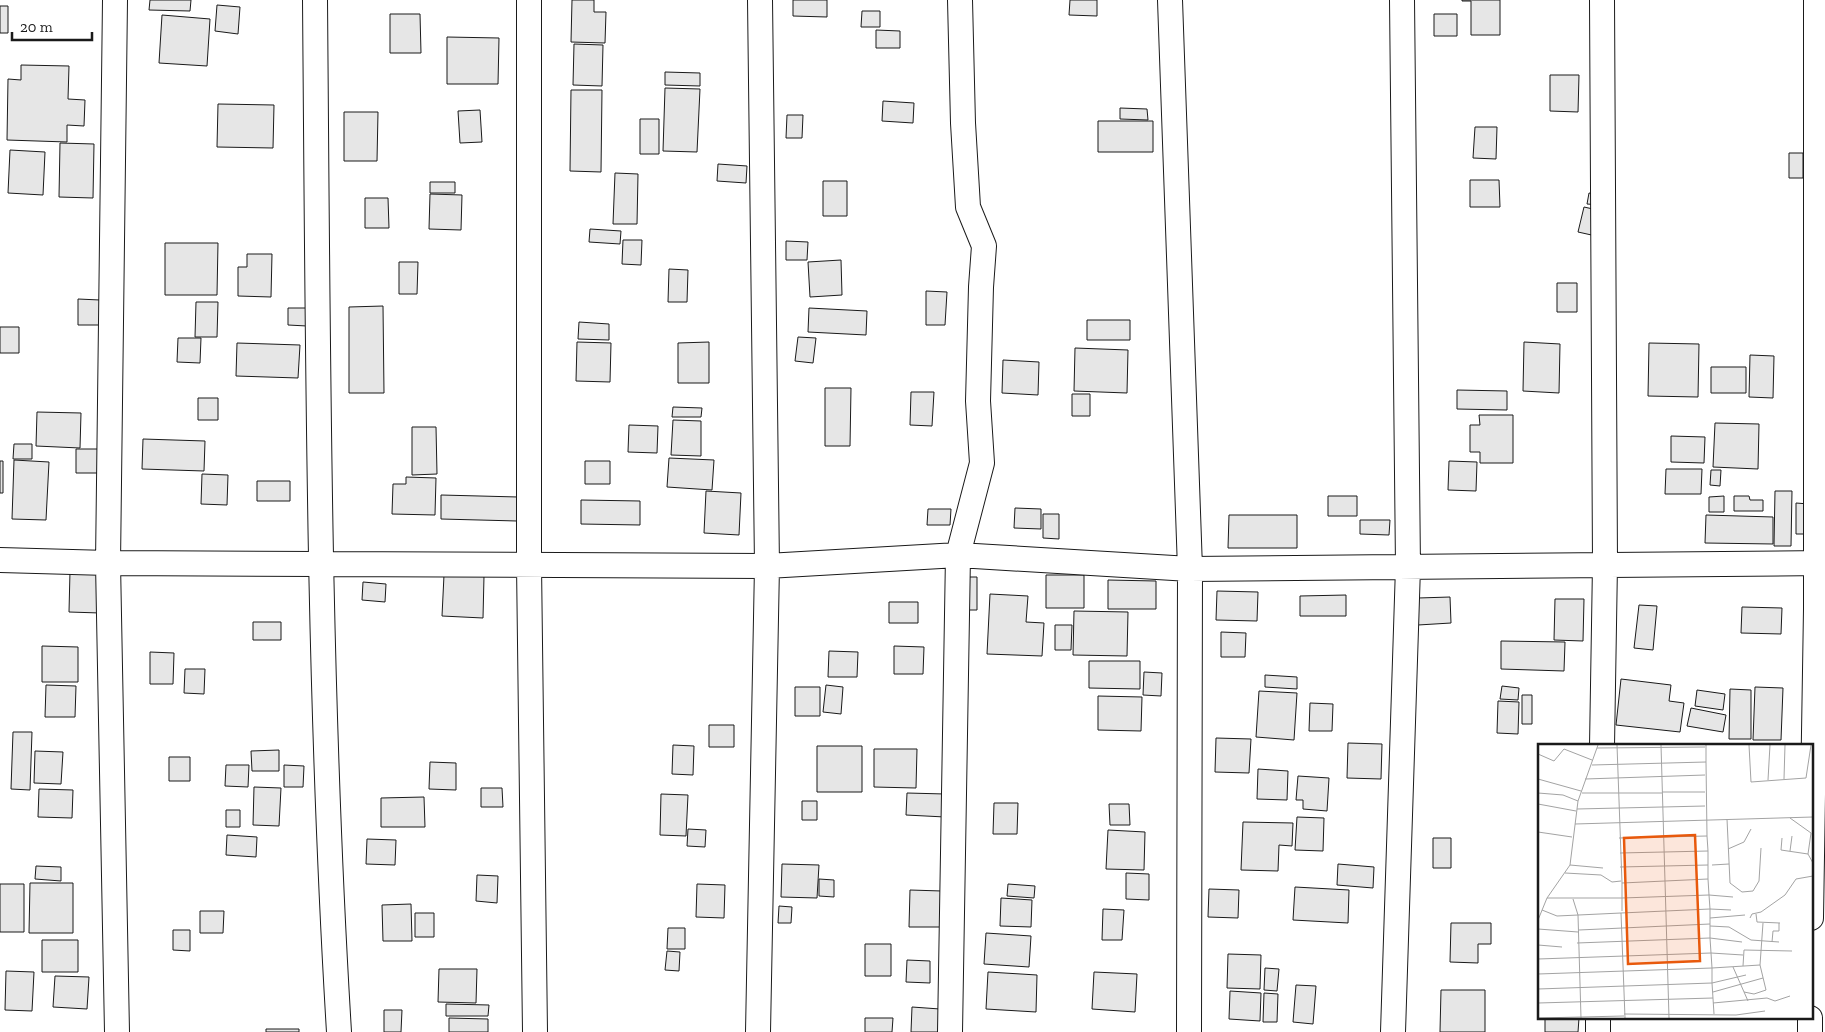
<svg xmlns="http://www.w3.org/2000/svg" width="1825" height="1032" font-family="'Zilla Slab',serif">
	<rect width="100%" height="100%" fill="#fff"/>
	<!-- building -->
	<path fill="#e6e6e6" stroke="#1a1a1a" d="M150,0H191L190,11L149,10Z
		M572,0H594V12H606L605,43L571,42Z
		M793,0H827V17L793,16Z
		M1070,0H1097V16L1069,15Z
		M1462,0H1500V35H1471V1H1462Z
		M217,5L240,7L238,34L215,31Z
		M0,6H8V33H0Z
		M862,11H880V27H861Z
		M390,14H420L421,53H390Z
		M1434,14H1457V36H1434Z
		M162,15L210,19L207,66L159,63Z
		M876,30L900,31V48H876Z
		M447,37L499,38L498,84H447Z
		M574,44L603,45L602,86L573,85Z
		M21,65L69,66L68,99L85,100L84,126L67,125V142L7,140L8,79L21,80Z
		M665,72L700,73V86L665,85Z
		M1550,75H1579L1578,112L1550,111Z
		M665,88L700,89L697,152L663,151Z
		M571,90H602L601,172L570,171Z
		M883,101L914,103L913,123L882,121Z
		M218,104L274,105L273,148L217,147Z
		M1120,108L1147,109L1148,120L1120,119Z
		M480,110L482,142L460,143L458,111Z
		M344,112H378L377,161H344Z
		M787,115H803L802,138H786Z
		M640,119H659V154H640Z
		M1098,121H1153V152H1098Z
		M1475,127H1497L1496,159L1473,158Z
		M60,143L94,144L93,198L59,197Z
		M10,150L45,152L43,195L8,193Z
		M1789,153H1803V178H1789Z
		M718,164L747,166L746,183L717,181Z
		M615,173L638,174L637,224H613Z
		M1470,180H1499L1500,207H1470Z
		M823,181H847V216H823Z
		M430,182H455V193H430Z
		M1589,193L1602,195L1601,205L1587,204Z
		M430,194L462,195L461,230L429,229Z
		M365,198H388L389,228H365Z
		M1584,207L1602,211L1596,236L1578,232Z
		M590,229L621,231L620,244L589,242Z
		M623,240H642L641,265L622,264Z
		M786,241L808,242L807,260H786Z
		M165,243H218L217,295H165Z
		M247,254H272L271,297L238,296V267H247Z
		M841,260L842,295L810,297L808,262Z
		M399,262H418L417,294H399Z
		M669,269L688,270L687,302H668Z
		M1557,283H1577V312H1557Z
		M926,291L947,292L945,325H926Z
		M78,299L100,300V325H78Z
		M196,302H218L217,337H195Z
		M383,306L384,393H349V307Z
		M288,308H307V326L288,325Z
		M809,308L867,311L866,335L808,332Z
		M1087,320H1130V340H1087Z
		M579,322L609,324V340L578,339Z
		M0,327H19V353H0Z
		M798,337L816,338L813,363L795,361Z
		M178,338H201L200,363L177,362Z
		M577,342L611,343L610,382L576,381Z
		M709,342V383H678V343Z
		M1524,342L1560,344L1559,393L1523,391Z
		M237,343L300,345L298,378L236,376Z
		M1649,343L1699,344L1698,397L1648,396Z
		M1075,348L1128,350L1127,393L1074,391Z
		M1750,355L1774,356L1773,398L1749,397Z
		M1003,360L1039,362L1038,395L1002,393Z
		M1711,367H1746V393H1711Z
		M825,388H851L850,446H825Z
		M1457,390L1507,391V410L1457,409Z
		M911,392H934L932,426L910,425Z
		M1072,394H1090V416H1072Z
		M198,398H218V420H198Z
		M673,407L702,408L701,417H672Z
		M37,412L81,413L80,448L36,446Z
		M1479,415H1513V463H1480V452H1470V425H1480Z
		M673,420L701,421V456L671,455Z
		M1715,423L1759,424L1758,469L1713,467Z
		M629,425L658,426L657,453L628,452Z
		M412,427H436L437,474L412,475Z
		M1671,436L1705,437L1704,463L1671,462Z
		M143,439L205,441L204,471L142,469Z
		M14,444H32V459H13Z
		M76,449H100L101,473H76Z
		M669,458L714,460L712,490L667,487Z
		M14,460L49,462L46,520L12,519Z
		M0,461H3V493H0Z
		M585,461H610V484H585Z
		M1449,461L1477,462L1476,491L1448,490Z
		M1666,469H1702L1701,494H1665Z
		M1711,470H1721L1720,486L1710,485Z
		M202,474L228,475L227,505L201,504Z
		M406,477L436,478L435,515L392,514L393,484H406Z
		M257,481H290V501H257Z
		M706,491L741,493L739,535L704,533Z
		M1775,491H1792L1791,546H1774Z
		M441,495L518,497L517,521L441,519Z
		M1328,496H1357V516H1328Z
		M1724,496V512H1709V497Z
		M1734,496H1749L1750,500H1763V511H1734Z
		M581,500L640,501V525L581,524Z
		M1796,503L1809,504L1808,534H1796Z
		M1015,508L1041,509V529L1014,528Z
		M928,509H951L950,525H927Z
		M1043,514H1059V539L1043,538Z
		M1229,515H1297V548H1228Z
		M1706,515L1773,517V544L1705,543Z
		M1360,520H1390L1389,535L1360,534Z
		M70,571L101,572L100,613L69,612Z
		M444,575L484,576L483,618L442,616Z
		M1046,575H1084V608H1046Z
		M963,577H977V610H963Z
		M1108,580L1156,581V609H1108Z
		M363,582L386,584L385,602L362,600Z
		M1217,591L1258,592L1257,621L1216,620Z
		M990,594L1028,596L1026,622L1044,623L1042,656L987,654Z
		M1346,595V616H1300V596Z
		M1450,597L1451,623L1418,625V598Z
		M1555,599H1584L1583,641L1554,640Z
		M889,602H918V623H889Z
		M1639,605L1657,606L1653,650L1634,648Z
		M1742,607L1782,608L1781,634L1741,633Z
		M1074,611L1128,612L1127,656L1073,655Z
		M253,622H281V640H253Z
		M1055,625H1072L1071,650H1055Z
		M1221,632L1246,633L1245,657H1221Z
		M1501,641L1565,642L1564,671L1501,669Z
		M42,646L78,647V682H42Z
		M894,646L924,647L923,674H894Z
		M829,651L858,652L857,677H828Z
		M150,652L174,653L173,684H150Z
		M1089,661H1140V689L1089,688Z
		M185,669H205L204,694L184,693Z
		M1144,672L1162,673L1161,696L1143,695Z
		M1265,675L1297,677V689L1265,687Z
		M1621,679L1671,685L1669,701L1684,703L1680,732L1616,725Z
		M46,685L76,686L75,717H45Z
		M826,685L843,687L841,714L823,712Z
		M1502,686L1519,688L1518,700L1500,699Z
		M795,687H820V716H795Z
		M1755,687L1783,688L1781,740H1753Z
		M1730,689L1751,690V739H1729Z
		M1697,690L1725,694L1723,710L1695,706Z
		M1259,691L1297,693L1294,740L1256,737Z
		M1522,695H1532V724H1522Z
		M1098,696L1142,697L1141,731L1098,730Z
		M1498,701L1519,702L1518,734L1497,733Z
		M1310,703L1333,704L1332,731H1309Z
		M1691,708L1726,715L1723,732L1687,726Z
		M709,725H734V747H709Z
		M13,732H32L30,790L11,789Z
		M1216,738L1251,739L1249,773L1215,772Z
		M1348,743L1382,744L1381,779L1347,778Z
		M673,745L694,746L693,775L672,774Z
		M817,746H862V792H817Z
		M874,749H917L916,788L874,787Z
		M279,750V771H252L251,751Z
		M35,751L63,752L61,784L34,783Z
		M169,757H190V781H169Z
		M430,762L456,763V790L429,789Z
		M226,765H249L248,787L225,786Z
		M284,765L304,766L303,787H284Z
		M1258,769L1288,771L1287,800L1257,799Z
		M1298,776L1329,778L1327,811L1303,809V800H1296Z
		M254,787L281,788L279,826L253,825Z
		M481,788H502L503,807H481Z
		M39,789L73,790L72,818L38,817Z
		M907,793L945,794V817L906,815Z
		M661,794L688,795L686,836L660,835Z
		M424,797L425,827H381V798Z
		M802,801H817V820H802Z
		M994,803H1018L1017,834H993Z
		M1109,804H1129L1130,825H1110Z
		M226,810H240V827H226Z
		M1297,817L1324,818L1323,851L1295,850Z
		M1243,822L1293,823L1292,846L1279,845L1278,871L1241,870Z
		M688,829L706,830L705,847L687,846Z
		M1108,830L1145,832L1144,870L1106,869Z
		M227,835L257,837L256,857L226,855Z
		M1433,838H1451V868H1433Z
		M367,839L396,840L395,865L366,864Z
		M782,864L819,865L817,898L781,897Z
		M1338,864L1374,867L1373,888L1337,885Z
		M36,866L61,867V881L35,879Z
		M1126,873L1149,874V900L1126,899Z
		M477,875L498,876L497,903L476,901Z
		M819,879L834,880V897L819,896Z
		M30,883H73V933H29Z
		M0,884H24V932H0Z
		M697,884L725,885L724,918L696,917Z
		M1008,884L1035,886L1034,898L1007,896Z
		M1295,887L1349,890L1348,923L1293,920Z
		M1209,889L1239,890L1238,918L1208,917Z
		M910,890L942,891V927H909Z
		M1001,898L1032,900L1031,927L1000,926Z
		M411,904L412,941H383L382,905Z
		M779,906L792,907L791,923H778Z
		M1103,909L1124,910L1122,940H1102Z
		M200,911H224L223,933H200Z
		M415,913H434V937H415Z
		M1451,923H1491V944H1478V963L1450,962Z
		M668,928H685V949H667Z
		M173,930H190V951L173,950Z
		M986,933L1031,936L1029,967L984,964Z
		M42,940H78V972H42Z
		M865,944H891V976H865Z
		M667,951L680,952L679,971L665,970Z
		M1228,954L1261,955L1260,989L1227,988Z
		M907,960L930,961V983L906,982Z
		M1265,968L1279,969L1277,991L1264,990Z
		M439,969H477L476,1003L438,1002Z
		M6,971L34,972L32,1011L5,1010Z
		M988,972L1037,975L1036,1012L986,1009Z
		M1094,972L1137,974L1135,1012L1092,1009Z
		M55,976L89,977L87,1009L53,1007Z
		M1296,985L1316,986L1313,1024L1293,1022Z
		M1441,990H1485V1032H1440Z
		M1230,991L1261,993L1260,1021L1229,1019Z
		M1264,993L1278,994L1277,1022H1263Z
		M446,1004L489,1005L488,1016H446Z
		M912,1007L940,1009L939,1032H911Z
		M384,1010H402L401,1032H384Z
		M449,1018L488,1019V1032H449Z
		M865,1018H893L892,1032H865Z
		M1545,1018H1579L1578,1032H1545Z
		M266,1029H299V1032H266Z"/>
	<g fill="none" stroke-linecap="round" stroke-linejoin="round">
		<defs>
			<path id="minor" d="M115,0L108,563L117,1032
				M315,0C318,344 318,688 339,1032
				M529,0V565L535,1032
				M1170,0L1190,569L1189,1032
				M1602,0L1605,564L1602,746
				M0,560L108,563L767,566L958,555L1190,569L1825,563
				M1811,918L1816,609V0
				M758,1032L767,566L760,0
				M950,1032L958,555L982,463L978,401L981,287L984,246L968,207L963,123L960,0
				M1393,1032L1408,567L1402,0
				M1598,1032V1018
				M1810,1032V1018"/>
		</defs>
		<!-- minor casing -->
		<use href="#minor" stroke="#1a1a1a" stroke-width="26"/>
		<!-- minor -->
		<use href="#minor" stroke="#fff" stroke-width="24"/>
	</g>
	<!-- overview -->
	<g transform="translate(1538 744)">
		<rect width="275" height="275" fill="#fff"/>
		<path fill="none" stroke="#a3a3a3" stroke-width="1" d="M79,1L84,139M123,1L131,274M211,1L213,38L268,34L273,1M59,4L167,3M0,10L16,17L26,5L54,16M54,21L168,18V1M0,35L43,47M47,35L167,31M246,35L247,1M230,36L232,1M124,48H167M0,49L25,51L40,57M44,49H124M0,60L38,67M39,65L167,62M252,74L273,89L270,110L275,119M189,75L192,139L204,148L215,147L221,137L223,104M37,80L275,73M0,88L34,93M81,94L169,92L168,18M244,94L243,106L270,110M190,105L206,98L213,85M252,107L254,92M82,109L170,107L169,92M32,121L65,124M174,121L191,120M82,123L170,121V107M27,129L63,131L74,138L83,137M9,154H84V139L170,135V121M35,155L40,171L43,274M4,166L19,172L83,169L87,274M84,167V154L171,151L170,135M83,169L172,165L171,151L195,153M218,170L219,178L242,179M172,174L207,171M212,174L214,170L223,168L247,151L258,135L275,132M0,176L9,154L32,121L40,57L60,1M172,182L191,183L213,196L241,198M0,185L40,188M41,186L172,180V165L193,166M234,198L235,187H241V179M39,199L172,194V180M0,201L24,203M0,215L173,209L172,194L204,198M205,222L206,206L254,207M195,223L210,257M0,230L174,224L173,209L205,211M0,245L174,239V224L222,221M175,248L225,234M206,248L216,250L228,246L222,221L225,179M0,259L175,254M175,259L229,254L237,257L252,252M86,270L198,271L227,267M176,270L174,239L208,231M0,274L86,272"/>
		<path fill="#e8590c" fill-opacity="0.15" stroke="#e8590c" stroke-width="2.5" d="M157,91L162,217L90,220L86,94Z"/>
		<rect width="275" height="275" fill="none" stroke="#1a1a1a" stroke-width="2.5"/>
	</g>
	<!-- scale -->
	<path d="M12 32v8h80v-8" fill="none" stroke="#1a1a1a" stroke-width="2.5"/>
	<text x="20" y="32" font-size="15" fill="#1a1a1a" stroke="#ffffff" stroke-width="4" paint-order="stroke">20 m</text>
</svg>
